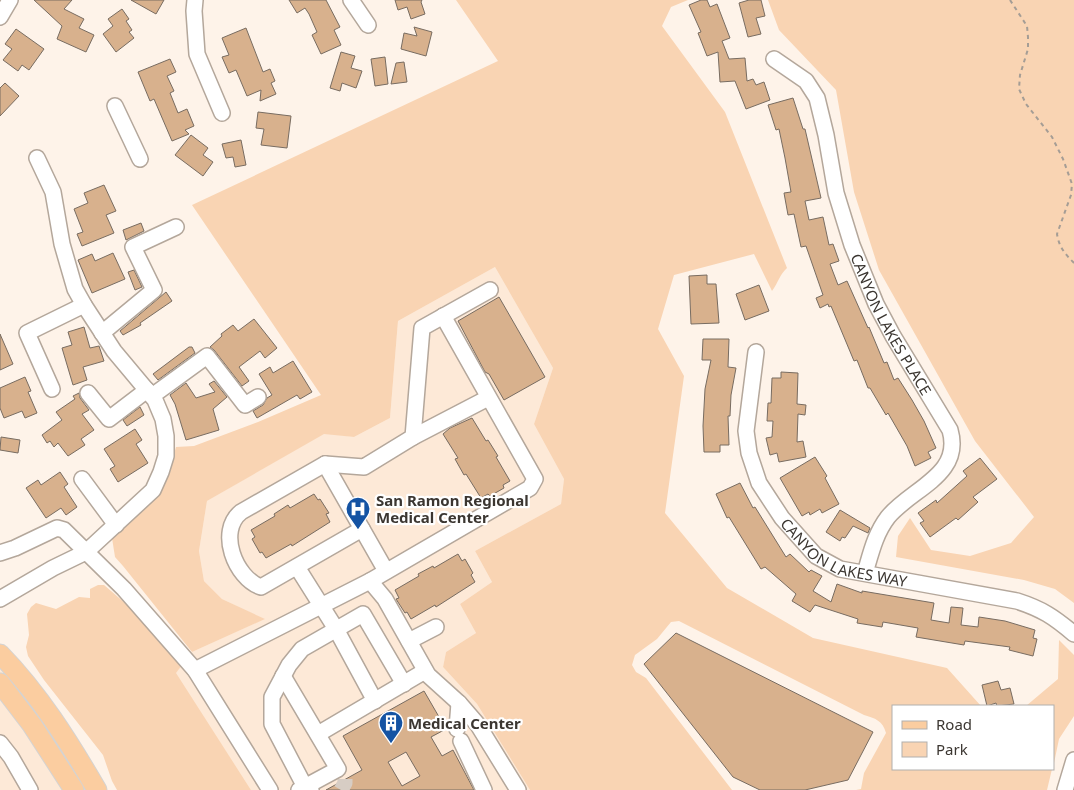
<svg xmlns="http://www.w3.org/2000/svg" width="1074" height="790" font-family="'Noto Sans',sans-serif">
	<rect width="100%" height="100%" fill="#fef3e9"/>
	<!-- built -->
	<path fill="#fde9d7" d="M495,267L553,368L534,424L564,479L561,504L475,551L492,582L460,604L476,633L446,652L443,667L477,704L530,790H251L175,673L192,652L264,619L222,599L204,581L199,551L207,501L324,433L354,437L390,418L398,321Z
		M0,648L83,790H0Z"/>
	<!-- green -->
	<path fill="#f9d4b3" d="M456,0H688L671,7L662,26L725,112L787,268C780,274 778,283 772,291L754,254L674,275L658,329L684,376L665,513L727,588L813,638L947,668L981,706H893V769H1052L1047,790H856L861,789L864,773L886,733C883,721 875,718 864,715L679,621L671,622L657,639L635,655L632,665L636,672L646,678L732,790H530L477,704L443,667L446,652L476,633L460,604L492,582L475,551L561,504L564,479L534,424L553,368L495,267L398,321L390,418L354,437L324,434L207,501L199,551L204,581L222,599L265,619L192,652L123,566L115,557L112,538L172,461L176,447L194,446L258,422L321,395L192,205L498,61Z
		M768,0H1074V603L1055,589L1024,580L896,557L898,536L910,518L931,550L970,556L1011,543L1034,517L975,441L879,270L854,192L836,90L779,30Z
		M98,585H104L139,615L182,665L176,673L251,790H117L112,781L103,755L44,680L28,656L26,647L29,635L27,614L31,607L36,603L56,609L79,597L90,598V589Z
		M1059,640L1074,655V716L1059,739L1053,768V706H1026L1058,679Z"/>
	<!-- building -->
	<path fill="#d8b18d" stroke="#786c61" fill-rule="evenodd" d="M34,0H72L64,9L84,19L79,28L94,35L86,52L57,39L62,26Z
		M131,0H164L156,14Z
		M289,0H326L340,27L334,30L341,45L321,54L312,35L317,32L309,14L305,8L297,13Z
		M395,0H422L421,2L425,14L411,19L407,7L398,10Z
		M701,0H707L710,7L717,4L730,38L722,41L729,59L745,58L747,81L753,79L756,85L764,82L770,100L746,109L735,81L720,82L718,52L707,56L698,33L701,32L689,5Z
		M749,0H761L765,16L756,18L761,34L748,37L739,3Z
		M122,9L129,19L126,21L132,30L129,32L134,38L116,52L103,34L113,26L108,19Z
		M414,27L432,32L426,56L401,49L404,33L417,36Z
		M246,28L263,72L270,69L275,81L271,83L276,94L260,101L261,90L247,96L236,70L229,73L222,57L229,55L222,38Z
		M16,29L44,49L29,70L22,65L18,71L3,60L12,49L5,44Z
		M341,52L355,56L351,68L362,71L356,88L342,83L340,91L330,88Z
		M385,57L388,84L375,86L371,59Z
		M170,59L176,72L167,76L174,91L170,93L178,113L187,109L194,126L185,130L189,134L172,141L154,99L150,101L138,72Z
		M404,62L407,82L391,84L396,63Z
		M5,83L19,96L0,116V88Z
		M793,98L803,129H805L821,198L805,201L809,220L823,217L829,245L833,244L839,261L830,264L838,285L847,281L868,328L869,327L884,363L887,362L894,380L898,378L912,400L924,421L936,448L928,452L931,458L915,466L907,446L888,413L886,415L870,388H868L857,360L854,361L831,306L829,307L828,304L820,308L816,298L823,295L806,246L801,247L794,214L788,215L784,193L791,192L785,158L779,129L776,130L768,105Z
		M258,112L291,116L287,148L261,145L264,129L256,128Z
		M191,135L208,148L203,155L213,162L203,176L175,155Z
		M241,140L246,165L235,167L233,157L226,158L222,144Z
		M104,185L116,211L106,215L114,233L82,246L77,234L83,232L74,209L88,203L84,193Z
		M141,223L144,231L126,240L123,230Z
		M113,253L125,279L92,293L78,260L92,254L95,261Z
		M134,270L142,287L135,290L128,272Z
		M707,275V284H716L719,323L691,324L689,276Z
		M759,285L769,311L745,320L736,294Z
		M166,292L172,301L140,323L141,325L123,335L120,331Z
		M499,297L545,377L504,400L489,374L485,372L458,321Z
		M254,319L277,348L265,358L260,351L239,367L249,381L242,386L214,350L210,347L222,336L221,334L233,325L238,331Z
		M84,327L90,348L99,346L104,361L83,367L87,380L73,385L62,348L72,345L68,332Z
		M0,334L13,364L0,370Z
		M703,339H729L728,367L736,368L731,395L730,416H728L729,445H720V452H704L703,426L705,389L711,360H702Z
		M189,347H192L195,353L158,380L153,374Z
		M293,361L312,392L300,399L297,395L257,418L253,411L263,405L267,398L272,395L259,374L270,367L273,373Z
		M781,372L798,373L797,404L806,405L805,415L798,414L797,442L803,441L806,457L779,462L777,453L770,455L766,438L772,437L773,421H767L768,403H771L772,378H781Z
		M25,377L31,391L28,392L37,413L25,418L22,411L4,418L0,408V388Z
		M214,381L227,397L213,409L219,430L186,440L175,404L170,395L186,383L196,398L215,392L209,384Z
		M79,393L80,398L89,410L82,414L94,430L81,439L85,445L68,456L58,443L54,447L50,441L47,443L42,435L62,420L56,412L75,399L73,396Z
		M140,407L144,415L127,426L123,420Z
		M472,418L486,441L488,440L498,456L496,457L510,481L503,485L504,488L490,496L488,494L481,498L466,474L464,475L455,459L458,458L443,434L450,428Z
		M135,429L142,440L136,444L148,463L118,482L110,469L115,466L104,449Z
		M1,437L20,440L18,453L0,450Z
		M815,457L827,476L825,478L839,504L822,513L820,509L810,515L809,512L802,516L780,478Z
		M980,458L997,479L973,497L978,502L958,520L956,518L930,537L920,523L924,521L918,513L936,500L937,503L967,476L963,471Z
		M60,472L68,484L64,487L77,507L66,515L61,508L46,518L26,488L38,480L41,485Z
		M740,483L753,508L755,507L786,557L790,554L809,572L811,570L822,576L813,591L831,602L837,584L862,593V591L934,603L931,620L949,623L951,607L963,608L961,625L978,627L979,617L1005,621L1035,630L1033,638L1037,639L1033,656L1009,650L1010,647L965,641L964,645L916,637L918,628L883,622L882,627L857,623L858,619L815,605L810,612L792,601L796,594L765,567L761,569L729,517L727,518L716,494Z
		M314,494L318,500L320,499L329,513L326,514L330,522L292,546L291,544L266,558L262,552L260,553L252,539L255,537L251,530L275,516L274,514L288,505L290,508Z
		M840,510L870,528L868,533L853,526L845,538L842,537L840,541L826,532Z
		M458,554L462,561L465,559L473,573L471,575L475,582L436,607L435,605L411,619L407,612L405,613L396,599L399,598L395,590L419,576L418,574L433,566L434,568Z
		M676,633L873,732L848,780L805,790H760L733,777L644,664Z
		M998,681L1001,690L1010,688L1014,704L997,706L996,703L987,706L982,685Z
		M424,691L446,729L431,737L442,756L453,750L474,790H326L362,770L343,736ZM406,752L420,776L402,786L388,762Z"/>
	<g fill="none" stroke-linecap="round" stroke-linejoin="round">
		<!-- minor-tunnel -->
		<path stroke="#d7cdc4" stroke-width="15" stroke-dasharray="15 8" stroke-linecap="butt" d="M341,790L345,783V779"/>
		<defs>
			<g id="minor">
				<path d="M195,0L194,11L197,54L222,113"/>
				<path d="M351,0L368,25"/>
				<path d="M0,17L10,0"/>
				<path id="s1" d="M774,59L806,81L817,98L826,135L836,193L852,245L876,304L893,336L950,430C963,475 912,488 888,517C875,534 871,553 865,573"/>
				<path d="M115,106L140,159"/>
				<path d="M102,333L154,290L133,247L176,227"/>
				<path id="s2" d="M756,352L746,431L749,453L759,483L782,518L816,556L840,569L1017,601C1042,609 1054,617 1074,634"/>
				<path d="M52,389L27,333L84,305"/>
				<path d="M88,393L109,419L147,390"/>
				<path d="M152,396L207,356L245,405L258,397"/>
				<path d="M413,437L488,398"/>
				<path d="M325,464L386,571"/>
				<path d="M82,479L116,525"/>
				<path d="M362,529L261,587C235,578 217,531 241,512L325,464L364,467L413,437L422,328L490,290"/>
				<path d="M0,553L15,548L57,528L64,530L124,589L195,670L270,790"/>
				<path d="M297,567L336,629L375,701"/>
				<path d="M370,581L530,488L535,479L443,316"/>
				<path d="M0,599L53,568L86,552L153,490L161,472L166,456V436L163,419L155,400L114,351L84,305L75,289L62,244L53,192L37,158"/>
				<path d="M409,641L436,627"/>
				<path d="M195,670L370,581L385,599L428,675L459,703L478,725L518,790"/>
				<path d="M283,676L338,769L299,790"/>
				<path d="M457,729L459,703"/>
				<path d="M318,734L425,671"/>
				<path d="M461,741L484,790"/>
				<path d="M0,743L11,757L30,790"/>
				<path d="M311,790L305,787L272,724V697L289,665L302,649L363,614L404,684"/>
				<path d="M1065,790L1074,760"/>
			</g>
			<path id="major" d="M0,654C39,694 69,742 97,790
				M0,683L32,725L74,790"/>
		</defs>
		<!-- minor casing -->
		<use href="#minor" stroke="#b4a79b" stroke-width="18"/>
		<!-- major casing -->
		<use href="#major" stroke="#d4d3d2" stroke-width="21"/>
		<!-- path -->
		<path stroke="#a59d95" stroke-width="2" stroke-dasharray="4 4" stroke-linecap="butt" d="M1010,0L1027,26L1028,37V49L1020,75L1019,89L1026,104L1052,137L1063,159L1072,184L1071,195L1057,234C1059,247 1065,254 1074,263"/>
		<!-- minor -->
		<use href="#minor" stroke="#fff" stroke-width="15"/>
		<!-- major -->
		<use href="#major" stroke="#fbcda0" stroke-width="19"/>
	</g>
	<!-- icons -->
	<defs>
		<symbol id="hospital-pin" viewBox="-11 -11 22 30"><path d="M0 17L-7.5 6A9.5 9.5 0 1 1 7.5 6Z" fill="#1453a3" stroke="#fff"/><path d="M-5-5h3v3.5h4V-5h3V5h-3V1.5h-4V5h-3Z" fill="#fff"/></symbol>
		<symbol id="building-pin" viewBox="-11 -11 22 30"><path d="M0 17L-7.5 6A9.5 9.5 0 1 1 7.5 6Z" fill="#1453a3" stroke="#fff"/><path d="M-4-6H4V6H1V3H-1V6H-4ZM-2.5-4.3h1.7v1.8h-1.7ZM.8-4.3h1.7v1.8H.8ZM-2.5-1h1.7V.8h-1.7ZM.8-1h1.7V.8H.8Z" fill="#fff"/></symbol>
	</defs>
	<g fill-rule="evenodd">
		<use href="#hospital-pin" x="344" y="495" width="28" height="38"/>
		<use href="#building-pin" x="377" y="709" width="28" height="38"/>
	</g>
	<g text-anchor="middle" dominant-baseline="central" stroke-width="4.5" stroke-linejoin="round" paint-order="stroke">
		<!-- street labels -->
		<g font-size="15" fill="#3b3631" stroke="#fff">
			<text stroke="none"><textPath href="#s1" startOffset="299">CANYON LAKES PLACE</textPath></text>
			<text stroke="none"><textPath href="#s2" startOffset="250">CANYON LAKES WAY</textPath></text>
		</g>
		<!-- poi labels -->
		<g font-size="15" font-weight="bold" fill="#3b3631" stroke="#fff" text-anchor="start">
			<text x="376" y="500">San Ramon Regional<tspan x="376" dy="17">Medical Center</tspan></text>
			<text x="408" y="723">Medical Center</text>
		</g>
	</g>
	<!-- legend -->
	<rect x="892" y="705" width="162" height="65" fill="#ffffff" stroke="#b1afad"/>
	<rect x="902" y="721" width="25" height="8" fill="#fbcda0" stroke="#b1afad"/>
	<text x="936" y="730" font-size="15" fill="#3b3631">Road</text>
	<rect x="902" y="742" width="25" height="15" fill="#f9d4b3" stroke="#b1afad"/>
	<text x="936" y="755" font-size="15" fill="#3b3631">Park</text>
</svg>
